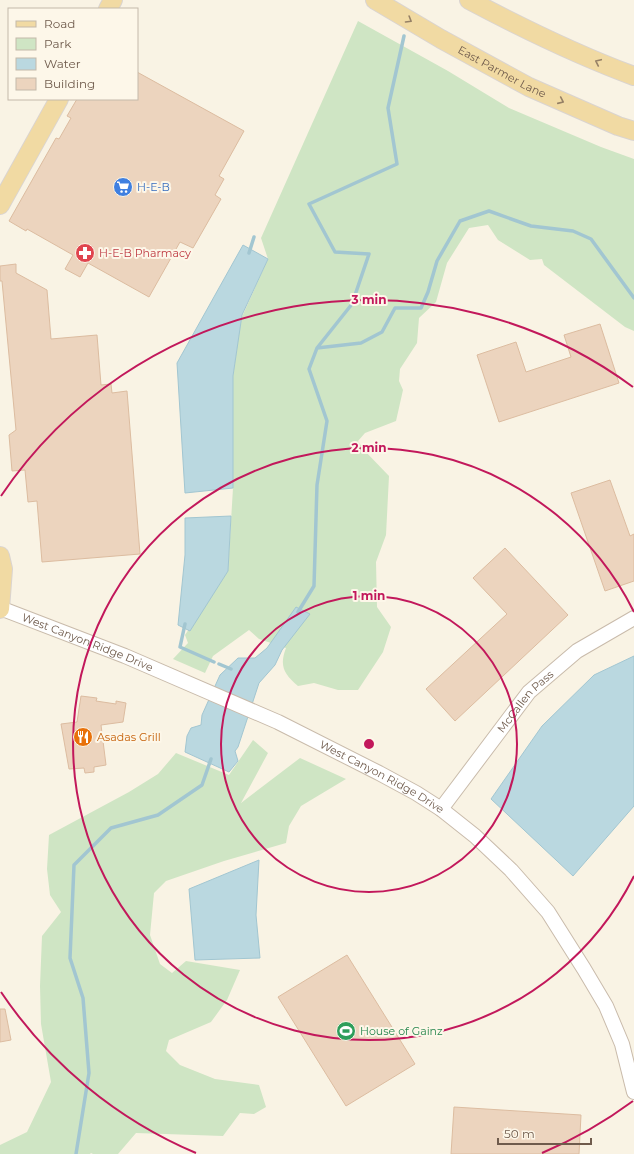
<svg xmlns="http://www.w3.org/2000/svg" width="634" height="1154" font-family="Montserrat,sans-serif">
	<rect width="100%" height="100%" fill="#f9f3e4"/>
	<!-- green -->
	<path fill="#cfe5c4" d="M358,21L448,71L509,108L601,147L634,159V331L625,327L544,265L542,259L530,260L498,240L488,225L469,228L447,263L436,302L419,318L417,343L400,369L399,381L403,390L396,421L365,433L358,441L363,449L389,476L386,535L376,562L377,607L391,627L383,652L358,690H338L314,683L298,686C284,674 279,666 286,648L259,639L249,630L213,656L205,673L173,659L188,643L185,635L228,571L233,488V376L241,319L268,259L261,238Z
		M253,740L268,753L241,803L300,758L346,779L301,806L289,826L286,843L224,861L166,881L154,893L150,935L160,964L172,973L186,961L240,970L227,1000L211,1022L169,1040L166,1051L180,1065L215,1079L259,1085L266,1107L254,1114L240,1113L223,1136L136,1133L118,1154H93L91,1153L90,1154H0V1145L27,1132L51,1082L41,1024L40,986L42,936L61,912L50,895L47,869L49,835L129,792L158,774L176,753L229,775Z"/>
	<!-- water -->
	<path fill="#bad8e0" stroke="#a2c6d1" d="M243,245L268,259L242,315L233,376V488L185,493L177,363Z
		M231,516L228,571L190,631L178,625L185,555V518Z
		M296,607L310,614L282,650L275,665L259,683L238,747L235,751L238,761L229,772L185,752L187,736L191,728L201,725L202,715L220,675L238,658H255L267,648Z
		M634,656V806L573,876L491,799L542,726L594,675Z
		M259,860L256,915L260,958L195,960L189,889Z"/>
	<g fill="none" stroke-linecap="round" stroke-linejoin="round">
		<!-- stream -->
		<path stroke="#a2c6d1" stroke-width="3.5" d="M249,253L254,237
			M317,348L361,343L382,332L395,308H421L428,292L437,261L460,221L489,211L531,226L573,231L591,239L634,298
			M298,612L314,586L317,485L327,421L309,369L317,348L352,304L369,254L335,252L309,204L397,164L388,108L404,36
			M185,624L180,647L214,662
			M219,664L231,669
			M76,1154L89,1073L83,998L70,958L74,865L111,828L158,815L202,785L211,759"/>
	</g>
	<!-- building -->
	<path fill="#ecd4be" stroke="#dcbca0" d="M137,72L244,131L219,176L224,179L215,195L221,199L193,248L180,242L149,297L88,263L80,277L65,269L73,255L27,229L26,231L9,221L56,138L59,139L71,118L67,116L77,99H137Z
		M16,264V273L47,290L51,339L97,335L101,385L111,384L112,393L127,391L140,554L42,562L37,501L28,502L25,470L12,471L9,435L16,430L2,281H0V266Z
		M600,324L619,383L499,422L477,355L516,342L526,372L571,357L564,335Z
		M610,480L630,536L634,534V581L605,591L571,493Z
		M505,548L568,615L455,721L426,689L507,614L473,578Z
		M81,696L97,698L96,701L116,704V701L126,703L123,722L101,725L106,765L94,767V772L85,773L84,768L69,769L61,724L77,722Z
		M347,955L415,1064L346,1106L278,997Z
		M0,1009H5L11,1040L0,1042Z
		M454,1107L581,1115L579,1154H451Z"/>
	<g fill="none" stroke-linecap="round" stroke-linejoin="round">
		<defs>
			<g id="tertiary">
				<path id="s1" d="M0,608L125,656L278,722L379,773L416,793L441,809L475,836L511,870L548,912L584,969L606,1006L622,1044L634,1092"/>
				<path id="s2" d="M441,809L529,692L577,651L634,618"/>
			</g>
			<g id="primary">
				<path id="s3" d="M375,0L441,39L529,87L618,126L634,131"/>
				<path d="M469,0C522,28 577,55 634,76"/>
				<path d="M108,9L113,0"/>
				<path d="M0,205L59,99"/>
				<path d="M0,556L3,569L0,609"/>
			</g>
		</defs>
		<!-- tertiary casing -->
		<use href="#tertiary" stroke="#c9bbab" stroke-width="16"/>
		<!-- primary casing -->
		<use href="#primary" stroke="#dad4d0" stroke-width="20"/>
		<!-- tertiary -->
		<use href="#tertiary" stroke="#fff" stroke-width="14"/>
		<!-- primary -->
		<use href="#primary" stroke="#f1daa3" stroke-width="18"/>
	</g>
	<!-- one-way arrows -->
	<defs><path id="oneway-chevron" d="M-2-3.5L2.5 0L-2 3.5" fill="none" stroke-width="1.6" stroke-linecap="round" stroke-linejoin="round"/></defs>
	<g stroke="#968166">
		<use href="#oneway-chevron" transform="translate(409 20) rotate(31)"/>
		<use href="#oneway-chevron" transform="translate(598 62) rotate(-155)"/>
		<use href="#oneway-chevron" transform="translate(561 101) rotate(24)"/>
	</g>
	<!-- distance rings -->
	<g fill="none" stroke="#c2185b" stroke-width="2">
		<circle cx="369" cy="744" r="148"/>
		<path d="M634 876A296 296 0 1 1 634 612"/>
		<path d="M633 1101A444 444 0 0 1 542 1153M196 1153A444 444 0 0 1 1 992M1 496A444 444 0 0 1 633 387"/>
	</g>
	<!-- icons -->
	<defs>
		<symbol id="supermarket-disc" viewBox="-11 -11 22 22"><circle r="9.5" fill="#3f7fe0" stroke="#fdf7e9"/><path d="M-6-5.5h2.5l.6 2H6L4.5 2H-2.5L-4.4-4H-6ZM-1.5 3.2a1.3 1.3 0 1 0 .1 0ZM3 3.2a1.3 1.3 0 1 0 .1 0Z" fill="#fff"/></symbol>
		<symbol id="pharmacy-disc" viewBox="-11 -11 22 22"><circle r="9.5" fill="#e0444e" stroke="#fdf7e9"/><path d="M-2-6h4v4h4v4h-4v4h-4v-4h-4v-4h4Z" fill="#fff"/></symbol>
		<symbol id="restaurant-disc" viewBox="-11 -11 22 22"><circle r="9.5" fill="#e8710a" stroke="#fdf7e9"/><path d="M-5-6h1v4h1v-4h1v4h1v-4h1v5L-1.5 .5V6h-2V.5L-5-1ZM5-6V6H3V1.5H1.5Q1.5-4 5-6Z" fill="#fff"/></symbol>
		<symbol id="stadium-disc" viewBox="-11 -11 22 22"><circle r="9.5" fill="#2e9e5b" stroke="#fdf7e9"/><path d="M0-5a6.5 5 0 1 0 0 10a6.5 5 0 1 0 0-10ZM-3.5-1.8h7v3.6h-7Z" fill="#fff"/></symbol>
	</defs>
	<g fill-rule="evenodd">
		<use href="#supermarket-disc" x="112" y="176" width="22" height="22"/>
		<use href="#pharmacy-disc" x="74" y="242" width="22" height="22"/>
		<use href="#restaurant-disc" x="72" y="726" width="22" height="22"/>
		<use href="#stadium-disc" x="335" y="1020" width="22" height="22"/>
	</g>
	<g text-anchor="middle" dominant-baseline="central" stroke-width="4" stroke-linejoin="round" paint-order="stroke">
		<!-- street labels -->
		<g font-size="11" fill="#6f5b4c" stroke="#fdf7e9">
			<text stroke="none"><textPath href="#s3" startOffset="146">East Parmer Lane</textPath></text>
			<text stroke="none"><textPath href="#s1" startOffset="94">West Canyon Ridge Drive</textPath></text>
			<text stroke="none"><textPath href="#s2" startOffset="137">McCallen Pass</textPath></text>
			<text stroke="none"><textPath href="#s1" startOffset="418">West Canyon Ridge Drive</textPath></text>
		</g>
		<!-- shop labels -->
		<g font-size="11" fill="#366cbe" stroke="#fdf7e9" text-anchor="start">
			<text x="137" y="187">H-E-B</text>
		</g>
		<!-- health labels -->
		<g font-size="11" fill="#be3a42" stroke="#fdf7e9" text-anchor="start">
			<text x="99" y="253">H-E-B Pharmacy</text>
		</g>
		<!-- food labels -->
		<g font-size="11" fill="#c56008" stroke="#fdf7e9" text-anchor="start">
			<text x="97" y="737">Asadas Grill</text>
		</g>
		<!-- leisure labels -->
		<g font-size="11" fill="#27864d" stroke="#fdf7e9" text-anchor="start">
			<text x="360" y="1031">House of Gainz</text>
		</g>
	</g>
	<circle cx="369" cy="744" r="6" fill="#c2185b" stroke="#fdf7e9" stroke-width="2"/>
	<g font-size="12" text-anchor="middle" font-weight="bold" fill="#c2185b" stroke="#fdf7e9" stroke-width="4" stroke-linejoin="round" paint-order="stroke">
		<text x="369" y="304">3 min</text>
		<text x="369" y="452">2 min</text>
		<text x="369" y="600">1 min</text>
	</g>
	<!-- legend -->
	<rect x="8" y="8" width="130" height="92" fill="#fdf7e9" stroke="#c4b9aa"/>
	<rect x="16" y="21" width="20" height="6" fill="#f1daa3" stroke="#c4b9aa"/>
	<text x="44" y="28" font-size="12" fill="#6f5b4c">Road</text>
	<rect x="16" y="38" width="20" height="12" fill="#cfe5c4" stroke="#c4b9aa"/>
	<text x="44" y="48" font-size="12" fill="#6f5b4c">Park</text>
	<rect x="16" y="58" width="20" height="12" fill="#bad8e0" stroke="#c4b9aa"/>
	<text x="44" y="68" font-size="12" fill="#6f5b4c">Water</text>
	<rect x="16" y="78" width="20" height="12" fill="#ecd4be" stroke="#c4b9aa"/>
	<text x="44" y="88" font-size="12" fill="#6f5b4c">Building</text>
	<!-- scale -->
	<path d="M498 1138v6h93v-6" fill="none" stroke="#6f5b4c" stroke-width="2"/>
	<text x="504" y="1138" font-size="12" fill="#6f5b4c" stroke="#fdf7e9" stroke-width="3" paint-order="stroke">50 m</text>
</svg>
